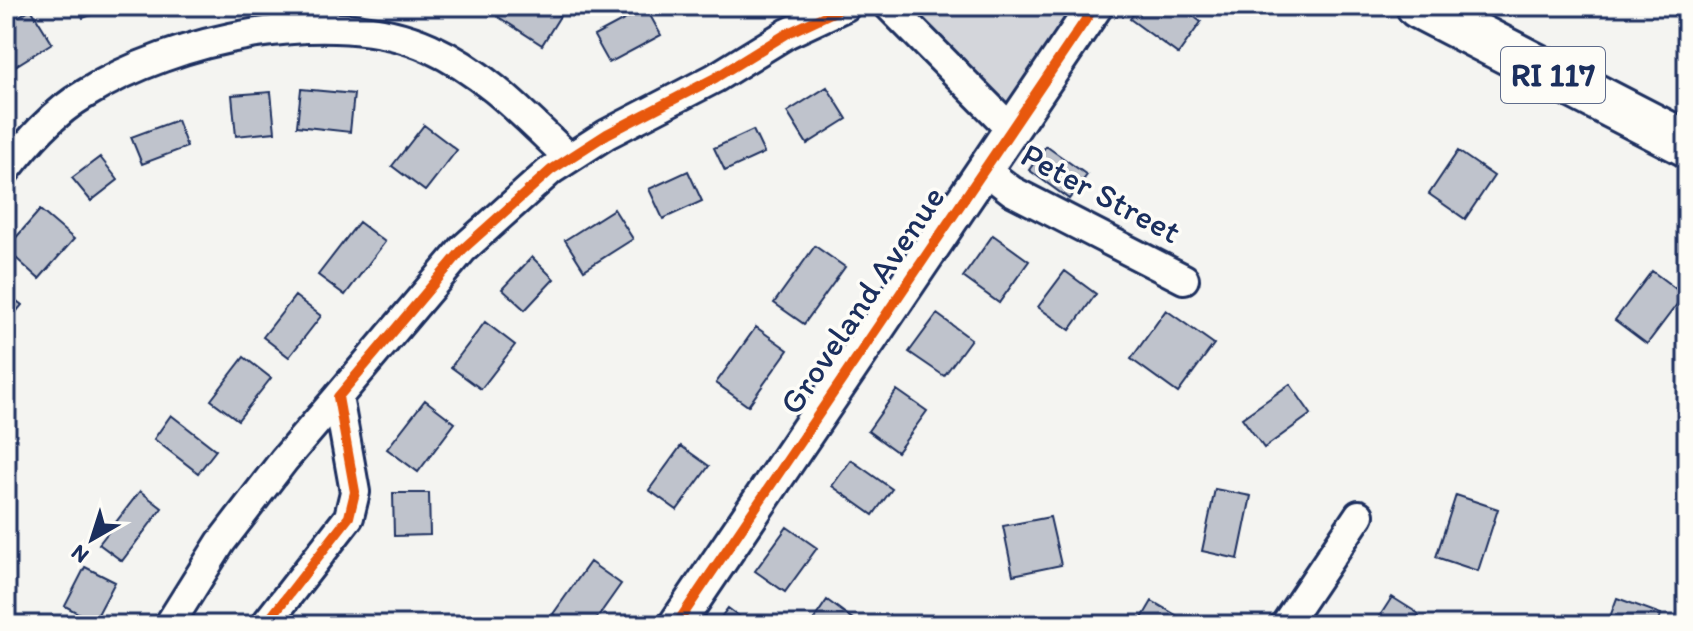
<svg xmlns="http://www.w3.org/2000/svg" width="1693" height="631" font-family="Itim,sans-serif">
	<rect width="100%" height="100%" fill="#f4f4f1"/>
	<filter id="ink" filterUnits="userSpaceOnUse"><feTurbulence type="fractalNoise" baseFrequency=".0125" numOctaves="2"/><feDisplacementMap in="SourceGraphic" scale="16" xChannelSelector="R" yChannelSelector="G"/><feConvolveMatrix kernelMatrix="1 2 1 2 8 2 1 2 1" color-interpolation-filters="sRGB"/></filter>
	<g filter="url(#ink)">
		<!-- green -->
		<path fill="#d4d6db" stroke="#78829c" stroke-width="2" d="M886,6H1094L1014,122Z"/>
		<!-- building -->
		<path fill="#bfc3cc" stroke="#1b2f5e" stroke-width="2" d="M79,6H116L83,18Z
			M503,6H543L560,16L542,45L497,16Z
			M1139,6H1180L1201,22L1178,54L1130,19Z
			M646,8L661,35L609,63L594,36Z
			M31,9L52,43L12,68L6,58V24Z
			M827,87L847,119L807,144L787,112Z
			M301,89L354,94L350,132L297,126Z
			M271,92L275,132L236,136L232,95Z
			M177,120L187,147L142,164L131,137Z
			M424,125L457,150L425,191L392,166Z
			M753,130L764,153L725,171L714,148Z
			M1046,146L1087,175L1069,199L1029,170Z
			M1458,151L1494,176L1465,219L1429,194Z
			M100,157L118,180L91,201L72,178Z
			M688,171L702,201L663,219L649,189Z
			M614,209L633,239L584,270L565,240Z
			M40,210L74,239L39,279L6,249Z
			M359,222L385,242L345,295L318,275Z
			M993,235L1029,261L999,303L963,277Z
			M815,246L845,267L804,324L774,303Z
			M532,257L554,279L525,310L502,289Z
			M1065,271L1096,294L1070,330L1038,307Z
			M1652,271L1684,295L1647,344L1615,320Z
			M6,293L22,305L6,324Z
			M295,296L321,316L289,357L263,337Z
			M1166,310L1214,344L1178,393L1131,359Z
			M937,314L971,339L944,376L909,352Z
			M485,322L515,345L481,389L451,367Z
			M756,327L788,350L748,406L716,383Z
			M244,357L271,378L238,420L211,400Z
			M1290,384L1311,414L1264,448L1242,418Z
			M897,390L927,411L897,452L868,431Z
			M425,400L455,423L418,472L387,449Z
			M171,415L216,450L198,473L154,439Z
			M681,446L709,466L677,510L649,490Z
			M851,460L892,489L873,515L832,486Z
			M1215,489L1251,496L1238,559L1202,551Z
			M140,491L162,508L122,561L99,544Z
			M393,493H429L430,535L394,536Z
			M1456,495L1498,509L1478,571L1436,557Z
			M1050,517L1061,565L1013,575L1003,526Z
			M787,527L817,548L785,592L755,571Z
			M590,562L621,584L592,625H568L553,614Z
			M85,567L115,582L94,622L65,606Z
			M1392,597L1419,614L1412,625H1374Z
			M1617,598L1661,614L1657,625H1607Z
			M827,600L861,625L812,622Z
			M1152,601L1193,625H1138Z
			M728,608L751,625H715Z"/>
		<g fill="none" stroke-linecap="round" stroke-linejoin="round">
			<defs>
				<path id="minor" d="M889,6L1011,129
					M6,170C28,142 54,112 85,94C173,39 332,3 430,48C485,73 525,116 568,157
					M985,170L1012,191L1184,279
					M169,625L221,542L284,460L338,397
					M265,625L349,517L355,492L338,397L463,249L551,170L607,134L715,78L788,33L846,6
					M1285,625L1359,515"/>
				<path id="tertiary" d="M676,625L1095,6"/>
				<path id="primary" d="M1419,6L1687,144"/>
			</defs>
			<!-- minor casing -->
			<use href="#minor" stroke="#1b2f5e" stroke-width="34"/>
			<!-- tertiary casing -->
			<use href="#tertiary" stroke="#1b2f5e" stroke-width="40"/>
			<!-- primary casing -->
			<use href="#primary" stroke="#1b2f5e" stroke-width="50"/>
			<!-- minor -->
			<use href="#minor" stroke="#fdfcf7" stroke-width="28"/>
			<!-- tertiary -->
			<use href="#tertiary" stroke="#fdfcf7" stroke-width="34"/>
			<!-- primary -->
			<use href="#primary" stroke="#fdfcf7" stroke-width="44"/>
			<defs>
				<path id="cycleway" d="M265,625L349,517L355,492L338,397L463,249L551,170L607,134L715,78L788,33L846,6
					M676,625L1095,6"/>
			</defs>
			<!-- cycleway casing -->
			<use href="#cycleway" stroke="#fdfcf7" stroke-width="15"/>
			<!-- cycleway -->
			<use href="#cycleway" stroke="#e8590c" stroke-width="10"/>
		</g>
	</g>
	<g text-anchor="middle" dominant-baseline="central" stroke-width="7" stroke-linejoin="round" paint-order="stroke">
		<!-- shield labels -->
		<rect fill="#fdfcf7" stroke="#5f6c8c" stroke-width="2" x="1501" y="47" width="104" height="56" rx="6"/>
		<g font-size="32" font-weight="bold" fill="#1b2f5e">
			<text x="1553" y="75">RI 117</text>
		</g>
		<!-- street labels -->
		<g font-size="34" fill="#1b2f5e" stroke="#fdfcf7">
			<text transform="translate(1101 193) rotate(28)">Peter Street</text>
			<text transform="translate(862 300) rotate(-56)">Groveland Avenue</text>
		</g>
	</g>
	<!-- margin -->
	<rect width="1693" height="631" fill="none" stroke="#fdfcf7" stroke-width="32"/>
	<rect x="16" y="16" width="1661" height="599" fill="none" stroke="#1b2f5e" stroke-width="3" filter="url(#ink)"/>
	<!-- north arrow -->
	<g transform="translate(92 539) rotate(219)" stroke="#fdfcf7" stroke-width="6" paint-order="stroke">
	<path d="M0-6L14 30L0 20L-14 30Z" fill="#1b2f5e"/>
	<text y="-12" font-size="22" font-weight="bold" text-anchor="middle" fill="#1b2f5e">N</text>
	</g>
</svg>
